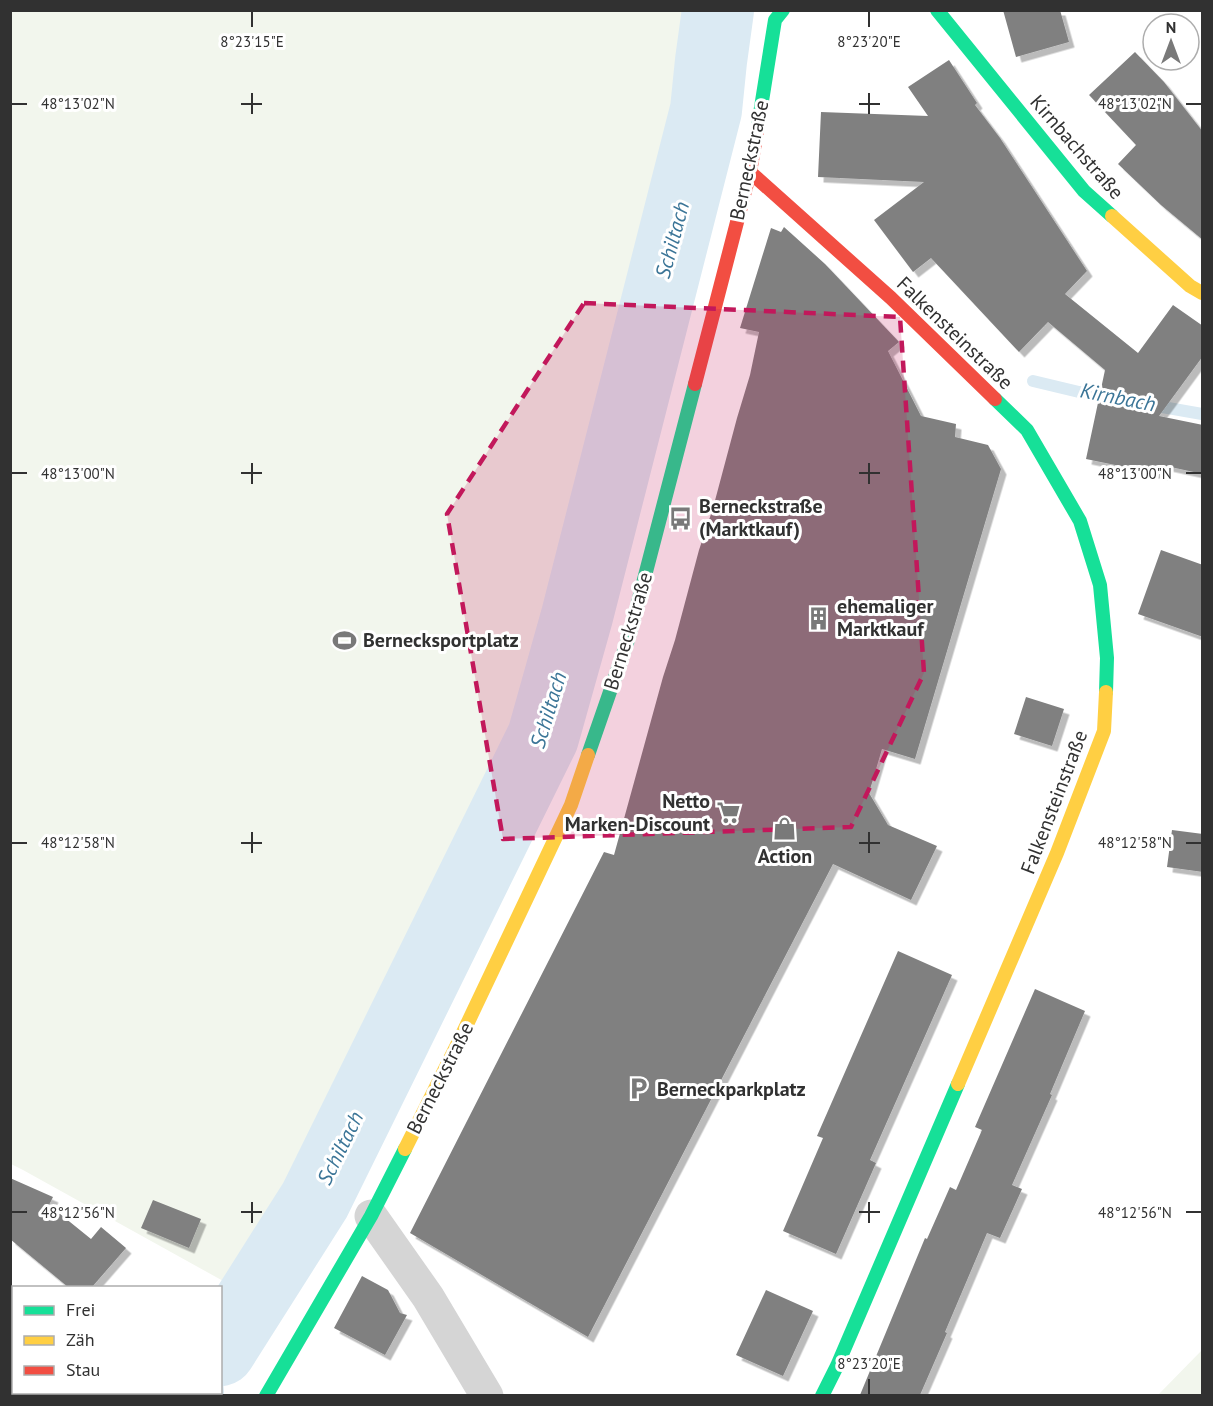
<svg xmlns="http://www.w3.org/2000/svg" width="1213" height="1406" font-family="'PT Sans',sans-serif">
	<defs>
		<filter id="shadow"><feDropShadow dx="5.5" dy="5.5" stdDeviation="0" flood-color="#0004"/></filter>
	</defs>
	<rect width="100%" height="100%" fill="#fff"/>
	<!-- green -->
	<path fill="#f2f6ed" d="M10,11H695L694,48L691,73L651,248L531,707L326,1112L234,1287L23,1170L11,1164Z
		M1202,1350V1395H1158Z"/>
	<!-- water -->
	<path fill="#dbeaf3" d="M695,11H742L735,73L723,131L692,258L651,248L691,73L694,47Z"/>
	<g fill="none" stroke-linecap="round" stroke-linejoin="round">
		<!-- stream -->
		<path stroke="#dbeaf3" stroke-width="12" d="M1033,381L1079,392L1116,399
			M1151,405L1202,414"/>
		<!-- river -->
		<path stroke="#dbeaf3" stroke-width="72" d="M220,1350L315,1200L543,737L577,616L706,110L711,61L718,10
			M186,1396L188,1392"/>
	</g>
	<!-- building -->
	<path fill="#808080" filter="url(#shadow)" d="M1003,10H1060L1069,42L1016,57Z
		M1135,52L1164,82L1203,132V240L1161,205L1118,164L1136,145L1089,95Z
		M949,60L977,103L975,105L1000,138L1087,271L1065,294L1138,353L1173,305L1203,326V356L1159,416L1203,425V474L1166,466L1164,475L1086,459L1105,370L1048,322L1019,352L931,258L913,272L874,220L924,182L818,177L821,112L928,116L908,87Z
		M784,227L825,264L899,342L888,351L921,416L956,424L955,437L988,445L1001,469L915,759L882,749L869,793L888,825L937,846L911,900L833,864L588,1337L410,1233L604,852L614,855L663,677L675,640L699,550L713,508L737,418L750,375L759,332L740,328L771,228L781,232Z
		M1161,550L1203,565V637L1138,614Z
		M1026,697L1064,709L1052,746L1014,734Z
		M1172,830L1203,834V872L1167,867Z
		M898,951L952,975L870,1160L876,1163L836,1254L783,1231L823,1138L817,1136Z
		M1035,989L1085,1011L1050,1094L1052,1095L1012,1185L1022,1189L1000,1238L987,1233L945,1332L947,1333L920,1395H860L925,1238L927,1239L950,1187L956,1190L982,1130L975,1127Z
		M10,1178L53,1197L49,1205L91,1239L101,1227L126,1248L92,1287H68L10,1239Z
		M153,1200L201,1219L189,1248L141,1228Z
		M362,1276L388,1290L400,1313L407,1315L385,1355L334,1328Z
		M766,1290L813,1311L783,1376L736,1355Z"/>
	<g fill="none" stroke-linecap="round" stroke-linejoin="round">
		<!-- street -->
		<path stroke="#d5d5d5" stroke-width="33" d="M371,1216L428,1297L487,1396"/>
		<!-- fast -->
		<path stroke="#16e098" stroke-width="14" d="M937,10L1084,191L1112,216
			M758,126L775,20L783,10
			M995,399L1027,430L1080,521L1100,585L1107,658L1106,692
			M588,755L629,637L695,384
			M266,1396L371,1216L405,1149
			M822,1396L837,1366L958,1084"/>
		<!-- slow -->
		<path stroke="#ffcf43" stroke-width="14" d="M1112,216L1190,286L1202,293
			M958,1084L1057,853L1104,731L1106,692
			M405,1149L460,1039L571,805L588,755"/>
		<!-- jam -->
		<path stroke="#f24e42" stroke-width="14" d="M750,172L891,298L995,399
			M695,384L750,172L758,126"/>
	</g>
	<!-- marked area -->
	<path fill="#c2185b" fill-opacity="0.2" stroke="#c2185b" stroke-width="4.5" stroke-dasharray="12 8" stroke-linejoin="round" d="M584,303L900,317L924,673L851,827L503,839L447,514Z"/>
	<!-- ticks -->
	<path fill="none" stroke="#313131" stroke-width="2" d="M252,12V27M869,12V27M252,93V114M869,93V114M12,104H27M241,104H262M859,104H880M1186,104H1201M252,463V484M869,463V484M12,473H27M241,473H262M859,473H880M1186,473H1201M252,832V853M869,832V853M12,843H27M241,843H262M859,843H880M1186,843H1201M252,1202V1223M869,1202V1223M12,1212H27M241,1212H262M859,1212H880M1186,1212H1201M869,1379V1394"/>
	<!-- icons -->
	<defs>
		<symbol id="bus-bare" viewBox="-9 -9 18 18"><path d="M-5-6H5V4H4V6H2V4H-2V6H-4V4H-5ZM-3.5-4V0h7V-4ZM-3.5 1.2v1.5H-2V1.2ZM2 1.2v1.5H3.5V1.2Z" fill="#797979" stroke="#fff" stroke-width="2.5" paint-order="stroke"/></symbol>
		<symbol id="building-bare" viewBox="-9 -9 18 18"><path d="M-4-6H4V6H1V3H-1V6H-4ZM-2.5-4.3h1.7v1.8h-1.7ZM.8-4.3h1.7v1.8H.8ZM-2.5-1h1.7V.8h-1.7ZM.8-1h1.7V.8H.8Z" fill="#797979" stroke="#fff" stroke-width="2.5" paint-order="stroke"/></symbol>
		<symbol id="stadium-bare" viewBox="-9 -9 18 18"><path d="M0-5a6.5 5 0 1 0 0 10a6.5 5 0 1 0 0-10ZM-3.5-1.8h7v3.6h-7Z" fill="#797979" stroke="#fff" stroke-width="2.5" paint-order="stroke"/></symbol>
		<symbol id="supermarket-bare" viewBox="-9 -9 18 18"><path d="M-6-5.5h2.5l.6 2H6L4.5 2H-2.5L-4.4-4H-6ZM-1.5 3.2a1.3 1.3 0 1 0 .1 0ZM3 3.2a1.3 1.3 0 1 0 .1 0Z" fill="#797979" stroke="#fff" stroke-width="2.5" paint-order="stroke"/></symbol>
		<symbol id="shop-bare" viewBox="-9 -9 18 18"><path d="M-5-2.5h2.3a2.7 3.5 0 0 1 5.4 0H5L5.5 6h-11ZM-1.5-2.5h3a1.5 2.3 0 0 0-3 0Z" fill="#797979" stroke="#fff" stroke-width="2.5" paint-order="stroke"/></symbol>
		<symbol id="parking-bare" viewBox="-9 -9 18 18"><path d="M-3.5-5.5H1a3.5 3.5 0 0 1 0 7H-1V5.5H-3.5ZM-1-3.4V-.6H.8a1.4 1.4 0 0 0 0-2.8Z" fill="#797979" stroke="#fff" stroke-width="2.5" paint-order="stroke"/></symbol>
	</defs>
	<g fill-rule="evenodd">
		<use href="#bus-bare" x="664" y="502" width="33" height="33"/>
		<use href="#building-bare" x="802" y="602" width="33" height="33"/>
		<use href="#stadium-bare" x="328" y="624" width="33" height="33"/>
		<use href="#supermarket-bare" x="712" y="796" width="33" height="33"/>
		<use href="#shop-bare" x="768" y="812" width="33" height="33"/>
		<use href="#parking-bare" x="622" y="1072" width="33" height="33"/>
	</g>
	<g text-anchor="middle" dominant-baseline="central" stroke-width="6" stroke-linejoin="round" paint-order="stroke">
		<!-- street labels -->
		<g font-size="20" fill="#313131" stroke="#fff">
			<text transform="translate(1077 147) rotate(49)">Kirnbachstraße</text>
			<text transform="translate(749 160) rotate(-78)">Berneckstraße</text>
			<text transform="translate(955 333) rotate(44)">Falkensteinstraße</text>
			<text transform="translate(628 631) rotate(-73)">Berneckstraße</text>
			<text transform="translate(1054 802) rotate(-69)">Falkensteinstraße</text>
			<text transform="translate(440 1078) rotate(-63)">Berneckstraße</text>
		</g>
		<!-- poi labels -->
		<g font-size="20" font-weight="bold" fill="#313131" stroke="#fff" text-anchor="start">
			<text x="699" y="506">Berneckstraße<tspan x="699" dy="23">(Marktkauf)</tspan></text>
			<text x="837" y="606">ehemaliger<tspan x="837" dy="23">Marktkauf</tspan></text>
			<text x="363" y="640">Bernecksportplatz</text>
			<text x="710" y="801" text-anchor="end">Netto<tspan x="710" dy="23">Marken-Discount</tspan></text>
			<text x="785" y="856" text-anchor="middle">Action</text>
			<text x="657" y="1089">Berneckparkplatz</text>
		</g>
		<!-- water labels -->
		<g font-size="21" font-style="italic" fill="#3b7597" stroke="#fff">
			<text transform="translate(672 240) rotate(-75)">Schiltach</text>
			<text transform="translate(1118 397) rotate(11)">Kirnbach</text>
			<text transform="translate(548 710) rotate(-73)">Schiltach</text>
			<text transform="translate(340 1148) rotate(-64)">Schiltach</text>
		</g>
	</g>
	<g font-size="15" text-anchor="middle" fill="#313131" stroke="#fff" stroke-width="6" stroke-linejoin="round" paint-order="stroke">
		<text x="252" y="47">8°23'15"E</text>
		<text x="869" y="47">8°23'20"E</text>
		<text x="78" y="109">48°13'02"N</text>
		<text x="1135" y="109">48°13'02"N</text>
		<text x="78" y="479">48°13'00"N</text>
		<text x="1135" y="479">48°13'00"N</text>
		<text x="78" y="848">48°12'58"N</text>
		<text x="1135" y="848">48°12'58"N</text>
		<text x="78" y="1218">48°12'56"N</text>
		<text x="1135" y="1218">48°12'56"N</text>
		<text x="869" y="1369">8°23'20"E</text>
	</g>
	<!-- border -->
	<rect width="1213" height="1406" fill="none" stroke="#313131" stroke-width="24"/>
	<!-- legend -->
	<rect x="12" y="1286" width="210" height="108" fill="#ffffff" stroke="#adadad" stroke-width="1.5"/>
	<rect x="24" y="1306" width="30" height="9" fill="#16e098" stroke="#adadad" stroke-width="1.5"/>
	<text x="66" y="1316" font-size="18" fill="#313131">Frei</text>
	<rect x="24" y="1336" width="30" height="9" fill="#ffcf43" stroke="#adadad" stroke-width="1.5"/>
	<text x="66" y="1346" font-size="18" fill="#313131">Zäh</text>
	<rect x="24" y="1366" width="30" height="9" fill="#f24e42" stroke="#adadad" stroke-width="1.5"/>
	<text x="66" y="1376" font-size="18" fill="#313131">Stau</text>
	<!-- north arrow -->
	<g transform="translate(1171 42)"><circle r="28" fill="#ffffff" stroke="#adadad" stroke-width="1.5"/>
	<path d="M0-4.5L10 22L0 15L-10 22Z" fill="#797979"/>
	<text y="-9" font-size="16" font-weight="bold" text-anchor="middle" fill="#313131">N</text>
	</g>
</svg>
